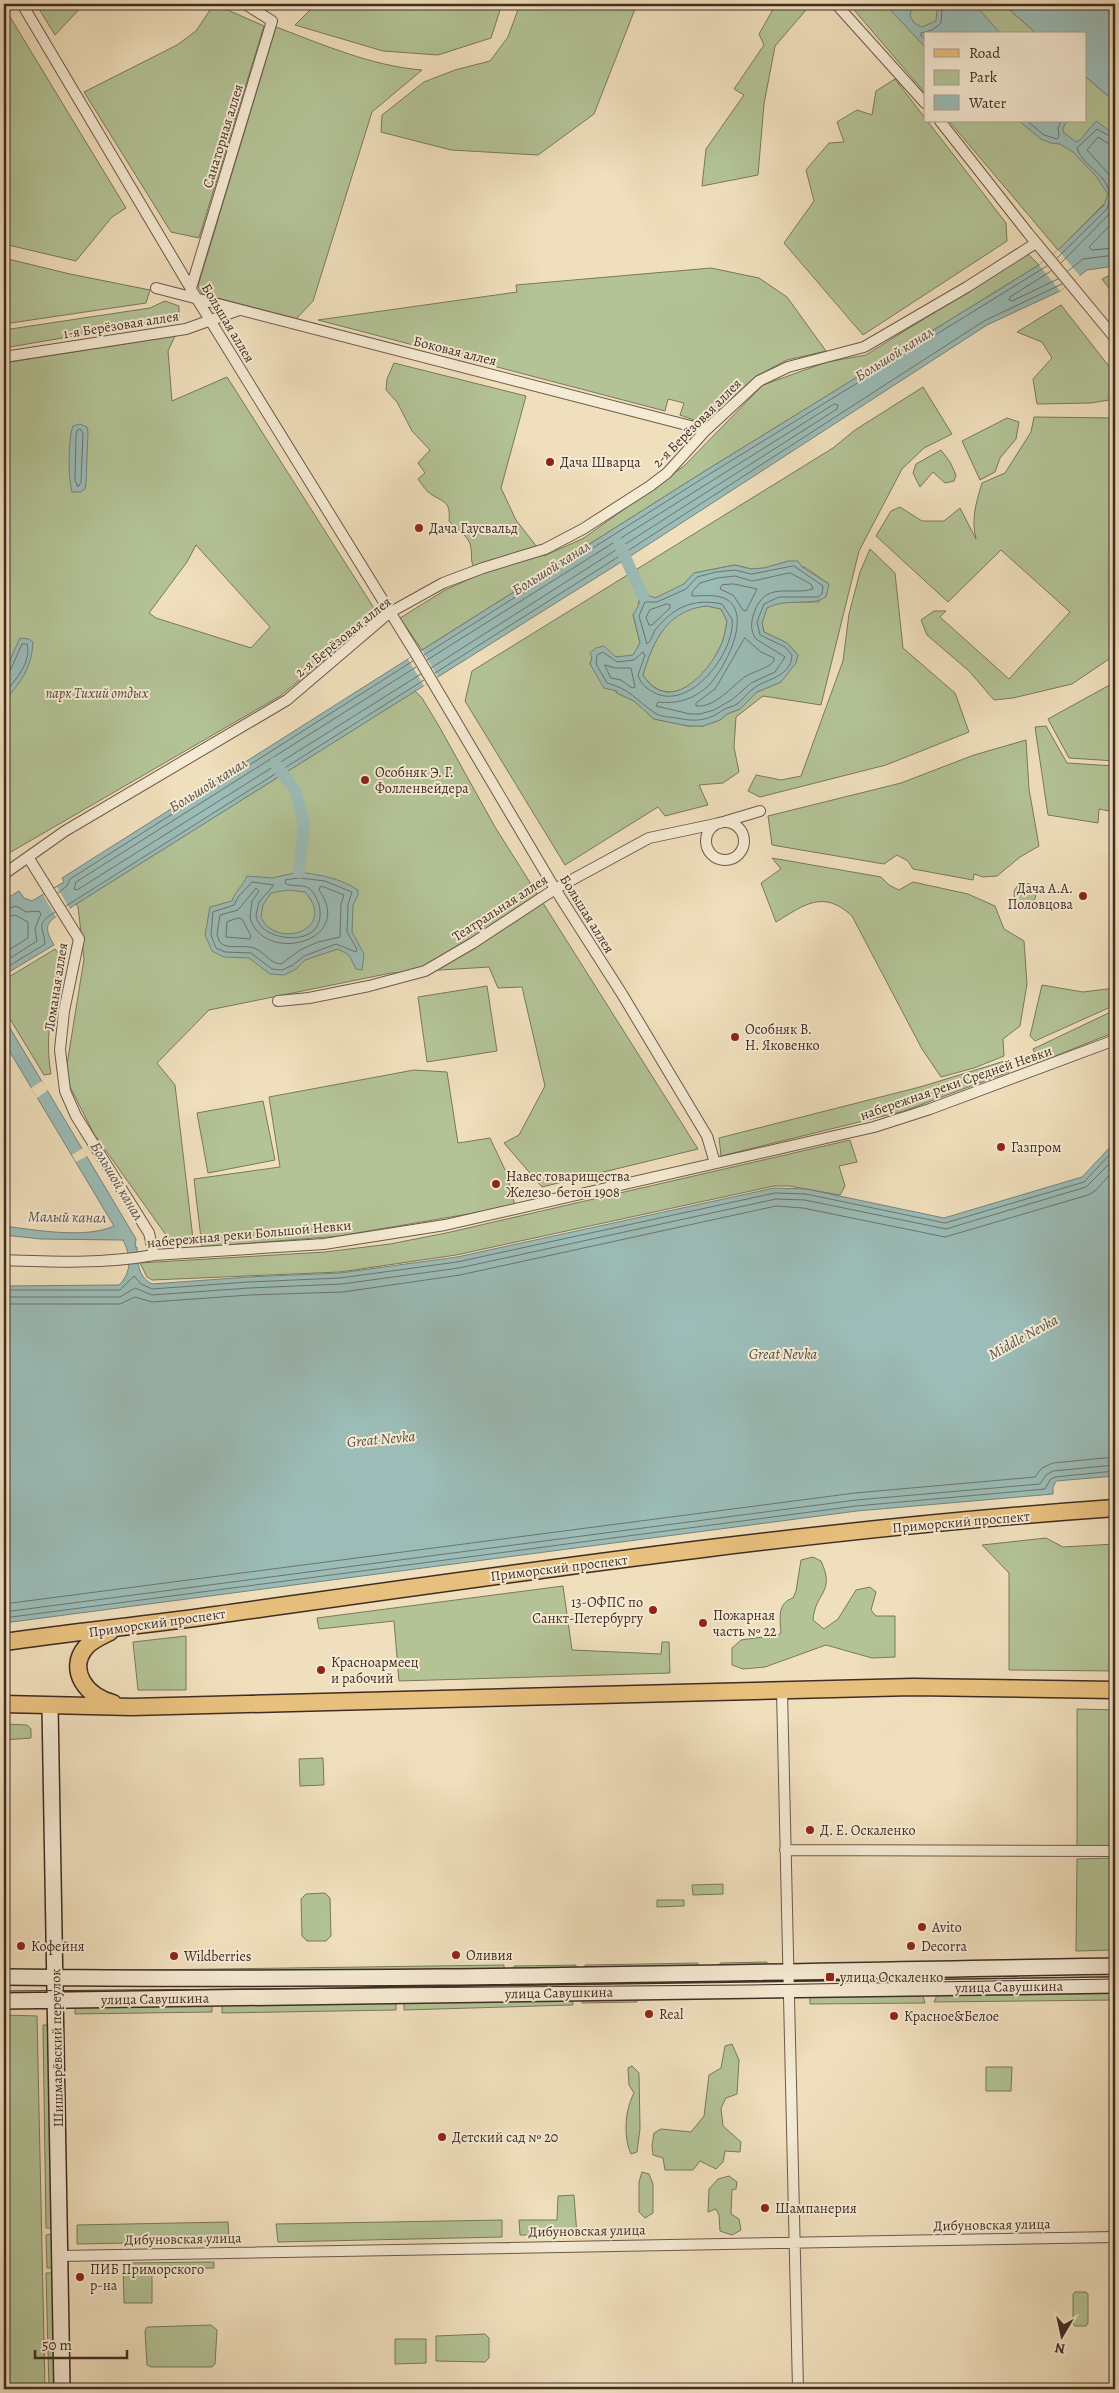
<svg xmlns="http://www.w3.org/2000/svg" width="1119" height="2393" font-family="Alegreya,serif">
	<rect width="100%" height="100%" fill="#f0dfbc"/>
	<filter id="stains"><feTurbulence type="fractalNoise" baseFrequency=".004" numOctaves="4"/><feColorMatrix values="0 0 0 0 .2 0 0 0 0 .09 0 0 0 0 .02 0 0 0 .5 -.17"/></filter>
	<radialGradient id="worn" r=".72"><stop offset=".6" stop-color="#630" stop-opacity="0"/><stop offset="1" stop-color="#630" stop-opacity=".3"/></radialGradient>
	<!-- green -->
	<path fill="#b3c396" stroke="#7a785d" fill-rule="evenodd" d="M36,4H84L55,35Z
		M214,4L264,26L199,238L171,232L84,92L177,45L196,31Z
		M316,4H502L491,38L438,55L383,51L295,25Z
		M520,4H637L594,114L538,155L451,150L381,132L382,115L424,82L455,70L490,61L508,37Z
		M776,4H796L806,10L775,46L764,104L758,175L702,186L706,149L744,95L734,89L764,45L759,34Z
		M849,4H1003L1037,34H925V93Z
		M4,7L126,208L112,217L76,261L4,244Z
		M276,27C324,45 372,66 422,70L372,112L313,301L296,319L202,294L198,286Z
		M1085,76L1115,102V193L1058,250L949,121H1085Z
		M895,79L1006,223L1007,241L863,335L784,243L814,201L806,170L829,143L844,142L837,122L857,110L872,115L876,91Z
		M1028,254L1039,265L705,471L422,650L400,618L445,590L483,573C463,566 478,551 466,537C461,531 454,528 449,521C451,499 442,503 428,492C424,488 421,483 418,479L425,473L418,463L430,450L412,431L397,402L386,390L387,379L394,363L526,396L501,488L516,520L544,556L584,538L684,466L763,385L827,362L866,355Z
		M4,258L70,274L150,290L146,303L4,324Z
		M711,268L759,278L787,297L826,351L787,360L756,376L705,424L680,415L684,403L668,399L665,411L318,320L517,292L516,285Z
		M1115,273V296L1102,279Z
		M165,301L179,306V318L4,348V330L150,308Z
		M1061,305L1115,374V399L1091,403L1037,404L1033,379L1052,358L1042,342L1017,332Z
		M175,336L168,351L172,401L227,377L379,616L280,696L4,856V363ZM196,545L270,627L251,648L156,618L149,613L187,562Z
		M923,387L952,434L924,448L902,469L859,551L821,705L763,696L736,717L734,747L739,772L723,783L699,785L708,805L665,816L658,807L565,865L465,701L472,671L833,448L855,430ZM789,561L806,568L829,584L819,602H779L767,607L762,623L764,632L787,643L798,655L781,682L757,692L740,709L727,714L720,720L703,726H688L654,719L634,701L617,693L590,664L592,658L633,656L640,643L633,615L638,609L639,600L655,598L672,591L684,584L694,573L735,565L751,569L764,568Z
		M1034,417L1115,418V655L1072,684L1013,698L994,700L969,671L927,635L921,620L934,611H946L940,617L1009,679L1070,612L1001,550L948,602L876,536L891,511L900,507L922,521H944L960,508L976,539C971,519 976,503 982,483L1005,473L1031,432Z
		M1007,418L1019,422L1016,439L1000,458L995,472L980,480L962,441Z
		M941,450L950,462L956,475L954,481L945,483L933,472L920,487L913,473L916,464Z
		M870,549L895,573L903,648L955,693L969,732L886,765L760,797L748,791L756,775L781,780L801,776L843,661L849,614L860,572Z
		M707,606L721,609L727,621C726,627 725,634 723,640C712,671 671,717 643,675C650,650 663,617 691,608C695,606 702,607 707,606Z
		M1115,682V761L1069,758L1048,719Z
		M415,691L422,698L440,728L495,827L698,1149L542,1187L504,1143L519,1135L545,1086L522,987L498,988L489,967L391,973L209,1010L157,1063L175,1085L193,1239L171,1242L94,1134L65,1077L84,959L78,907L76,904Z
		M1046,726L1067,763L1115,766V812L1099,809L1098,823L1048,815L1035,727Z
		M1026,740L1029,789L1039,846L1020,857L997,876L983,877L974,874L973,880L913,869L908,861L897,855L884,864L772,845L768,816L901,783L974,755Z
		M772,858L881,877L889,885L899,890L913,882L968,894L995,906L1004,929L1024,941L1027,984L1020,1026L1003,1039L1004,1056L974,1068L941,1077L922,1049L852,916C823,889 804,905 776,922L761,883L781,869Z
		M1014 894a11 11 0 1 1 22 0a11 11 0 1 1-22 0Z
		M55,949L63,959C53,997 44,1035 51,1074L44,1075L4,1009V980Z
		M1042,985L1083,992L1115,988V1005L1035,1041L1030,1036Z
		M487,986L497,1051L427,1062L418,997Z
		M1115,1010V1032L1038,1063L1033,1049Z
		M1008,1060L1009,1072L904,1111L721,1156L719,1138L920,1087Z
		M414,1070L447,1072L458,1143L490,1138L507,1174L515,1206L339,1236L202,1247L194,1179L280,1167L269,1097Z
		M263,1101L275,1160L208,1173L197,1113Z
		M850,1140L857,1162L839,1166L845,1186L840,1195L789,1186H774L456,1255L340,1272L152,1280L147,1277L140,1263L325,1252L390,1244L446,1233Z
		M1046,1538L1063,1547L1115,1544V1671L1009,1670V1573L982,1545Z
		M813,1557L821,1561C836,1593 815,1592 813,1620L824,1629L838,1619L856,1590L870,1587L876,1592L871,1610L876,1616H895V1657L872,1658L826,1645L765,1667L743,1669L732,1665V1648L741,1640L778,1635L781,1633C780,1619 777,1603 793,1598L796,1591L801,1560Z
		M563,1586L572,1650L661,1654L662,1642H669L670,1673L399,1681L394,1621L319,1629L317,1618Z
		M186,1636V1690H138L133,1642Z
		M1077,1709L1115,1710V1848L1077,1850Z
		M4,1724L27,1725L31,1729V1738L4,1740Z
		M323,1758L324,1785L300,1786L299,1759Z
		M1115,1858V1950L1076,1951L1077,1859Z
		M723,1884V1894L693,1895L692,1885Z
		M325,1893L330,1898L331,1936L326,1941H307L302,1936L301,1899L306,1894Z
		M657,1900H684V1906L657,1907Z
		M767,1962V1967H720V1963Z
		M698,1963V1968L585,1969V1965Z
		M504,1965V1970L74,1971Z
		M576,1965V1969L514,1970V1966Z
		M1115,1990V2000L934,2002L938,1993Z
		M922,1993L925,2003L810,2004V1995Z
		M637,1997V2002L582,2003V1998Z
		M572,1998L573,2005L404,2010V2000Z
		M396,2000V2010L222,2013V2003Z
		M212,2003V2012L75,2014V2005Z
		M4,2015L37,2016L45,2389H4Z
		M43,2025H50L53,2228H46Z
		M732,2044L739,2060L737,2094L726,2098L721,2108L723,2126L741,2142L740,2152L725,2151L723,2162L716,2169L700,2161L693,2170H665L663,2158L653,2155L652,2146L654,2133L661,2129L691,2132L704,2116L709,2075L721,2068L725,2046Z
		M632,2066L639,2073L640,2129L637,2152L631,2154C623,2136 625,2110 634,2093L629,2085L628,2068Z
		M986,2067H1012L1011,2091H986Z
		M642,2172L649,2174L653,2184V2213L645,2218L639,2212V2182Z
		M729,2176L737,2182L736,2189L732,2190L731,2214L739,2219L741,2230L732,2235L720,2231L719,2215L716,2209L708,2212L709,2189L718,2179Z
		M574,2195L577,2235H520L519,2220H557L558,2196Z
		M502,2220V2237L278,2242L276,2224Z
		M228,2222L229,2241L77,2244V2225Z
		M54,2234V2268H47L46,2235Z
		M214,2262V2268L152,2269V2303H124L123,2263Z
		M46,2273H54L56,2389H49Z
		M1075,2292H1086L1088,2294V2323L1086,2326H1075L1073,2324V2294Z
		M211,2325L217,2330L215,2364L212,2367H151L147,2365L145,2331L147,2327Z
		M485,2334L489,2338V2358L485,2362L436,2361V2336Z
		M395,2339H426V2363L395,2364Z"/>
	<!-- water -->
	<path fill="#9bbcb7" stroke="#77827c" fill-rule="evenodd" d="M885,4H916L912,7L910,16L914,23L922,27L936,21L937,9L932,4H974L1001,34H925V47Z
		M1003,4H1102L1115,14V102L1085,76V34H1037Z
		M1019,121H1067L1063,128V132L1076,142L1080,140L1096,121L1115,135V266L1087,270L1060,291L987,325L629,557L76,904C57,919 37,918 54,945L4,975V900L19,891L24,898L32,901L64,882L62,878L705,471L1039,265L1058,250L1104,205L1108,194L1095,175L1073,152L1060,144L1051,143L1041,139Z
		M80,424L87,427L88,432L86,483L85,489L81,492H72C68,478 68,439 73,426Z
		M789,561H798L802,567L829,584L826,597C811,607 788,597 767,608L762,623L764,632L787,643L798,655L796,663L781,682L757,692L740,709L727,714L720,720L703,726H688L654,719L634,701L617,693V691L604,688L590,664L592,658L590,653L596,648L604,646L616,657L633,655L640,643L633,614C639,608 638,600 645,594L655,598L684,584L694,573L735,565L751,569L764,568ZM707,606L721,609L727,621C726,627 725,634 723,640C712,670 670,718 643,675C653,641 667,610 707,606Z
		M20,638L29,639L33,642C32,666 21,684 4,700V673Z
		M299,872C320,875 340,878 358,890V895L353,905L352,932L364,954L362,970L356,969L349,955L338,949L305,960L296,969L284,975L270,974L249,958L224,957L212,951L205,935L210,907L232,901C235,891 243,886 247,876L272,878ZM288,890L305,892C334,925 291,945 268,927C265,925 263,920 261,917L263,905L271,893Z
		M4,1018L136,1239L135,1247H137C138,1262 137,1276 152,1284L248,1277L340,1273L457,1257L774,1188L806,1189L944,1218L1082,1177L1115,1142V1476L1056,1481L1053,1487V1494L857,1511L4,1623V1286L119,1285C132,1273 131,1255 123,1240L41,1239L4,1235V1226C35,1230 86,1239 114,1226L4,1042Z"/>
	<!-- pier -->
	<path fill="#f0dfbc" d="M1058,250L1080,276L1060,291L1039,265Z
		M422,650L438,677L424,686L408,659Z
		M57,887L70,909L56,917L43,895Z
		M42,1081L48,1090L37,1098L31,1088Z
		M83,1148L87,1156L76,1162L72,1155Z"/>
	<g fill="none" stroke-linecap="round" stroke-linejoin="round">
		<!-- shore -->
		<path stroke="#6e746e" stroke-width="1" d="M925,40L921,36V33L932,30L941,23L942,9L939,4
			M1027,121L1044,135L1057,139L1059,136L1058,128L1061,121
			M1115,145L1109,144L1098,137L1087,150L1115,181
			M1115,220L1089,247L1092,250L1115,248
			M1057,258L1107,209C1119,177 1084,170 1077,148L1097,129L1115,139
			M1061,263L1115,208
			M1051,271L1010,297L1009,300L1012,301L1058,279
			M1068,271L1083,259L1115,255
			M80,429L83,433L81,482L78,487L75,480L76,435L77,431Z
			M794,566L823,586L822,594L818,597H779L764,604L757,622L760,635L785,647L792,655C791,677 768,678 754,688C748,692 743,700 737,704C733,707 727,707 723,710C708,721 695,722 677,718C670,717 660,717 655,713C636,700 630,689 607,683L596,664L597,655L603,652L617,662L634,660L643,652L645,655L638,675C641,684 646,688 653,692C690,713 736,651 732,619L722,604C693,598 674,607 655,630C652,635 652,640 647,644L639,616L645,602H657L686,589L697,577L716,572L735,570L751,574Z
			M790,573L811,584L813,589C790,596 765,580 754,613C751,622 750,631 756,639L785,657L775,672L751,683L733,699L714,710L700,714H690L656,706L658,702C676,704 692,700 707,687C723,672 754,615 726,599C716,594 703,596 692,596V592L700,583L717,578L735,576L752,581Z
			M734,584L757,589L746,611L743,610L733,595L720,589L722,585Z
			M667,604L670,605V608L652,625H649L646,617L650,610Z
			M745,638L761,652L774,658V661C767,669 755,671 746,676C732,686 715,708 696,706V703L715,689Z
			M424,655L708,475L1047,266
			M427,660L834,404L838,405L837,409L431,668
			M605,665L615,668H631L635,687L632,688L621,680L611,678Z
			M416,667L76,882L74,889L77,890L421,674
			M435,673L626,552L984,321L1062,284
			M4,674L10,671L22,644H27C32,662 15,681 4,693
			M300,878L325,881L352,892L348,904L347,932L357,949L356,952L336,944L304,956L293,965L282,970L272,969L251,953L225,952L216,948L211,935L213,912L234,905L239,896L252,882L274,885L259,902L256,915C258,935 288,941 304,936C326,929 323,902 310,889C303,883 291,888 285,883L286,880Z
			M324,887L344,895L341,904L340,937L318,942L300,950L281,964C269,963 265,952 254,948C243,944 226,951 219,941L217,934L220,915L238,910L256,888L259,891L252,901L250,918C264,965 356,942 319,890L320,887Z
			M58,893L67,886L70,879L413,661
			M66,906L424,680
			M4,910L16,906L26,912L39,911L41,914L35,928L37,941L4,962
			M4,918L15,915L28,922V938L4,953
			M239,918L242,919L251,936L250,939L226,937L227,922Z
			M4,969L45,944C44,927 34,925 55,912
			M4,1290H120L134,1276L141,1284L152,1289L248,1282L340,1278L457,1262L775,1193L806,1194L945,1223L1084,1182L1115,1149
			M4,1297H120L135,1288L152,1295L249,1288L342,1284L459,1268L776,1199L805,1200L946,1229L1086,1187L1115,1158
			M4,1304H120L135,1297L152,1302L249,1295L343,1292L460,1275L776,1206L803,1208L945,1237L1088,1195L1095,1191L1115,1169
			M4,1604L855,1493L1035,1477L1042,1468L1053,1463L1115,1457
			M4,1612L856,1500L1040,1484L1046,1475L1053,1471L1115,1465
			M4,1618L856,1506L1045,1489L1050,1480L1055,1477L1115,1471"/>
		<!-- canal -->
		<path stroke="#9bbcb7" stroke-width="12" d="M619,544L643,596
			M275,763L296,792L304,825L299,872"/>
		<defs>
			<path id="street" d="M22,4L197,299L416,654L555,889L622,994L707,1136L715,1163
				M836,4L925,103
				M940,121L1028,233L1115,338
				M156,288L706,430
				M191,288L272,21L245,4
				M4,357L186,329L239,310
				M706 841a19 19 0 1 1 38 0a19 19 0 1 1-38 0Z
				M28,857L79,939L64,1011L60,1050L65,1091L76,1116L149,1233L154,1255
				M4,874L65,831L287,700L389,613L443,583L483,568L545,549L583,529L650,486L667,473L706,430L759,381L788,367L864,347L967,287L1036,243
				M278,1001L309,998L369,986L425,971L473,943L555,889L649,838L720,823L760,811
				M4,1260C53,1262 105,1264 154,1255L324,1244L445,1225L874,1127L930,1109L1115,1040
				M782,1691L798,2389
				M785,1850L1115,1851
				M60,2256L1115,2237"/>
			<path id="secondary" d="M50,1706L62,2389
				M4,1977C374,1982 745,1972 1115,1966
				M4,2001L1115,1985"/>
			<path id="primary" d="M110,1632C102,1636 92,1640 86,1647C66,1670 88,1698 113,1703
				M4,1642C74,1632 145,1625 216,1615C515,1573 814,1529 1115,1508
				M4,1704L132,1707L913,1687L1115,1690"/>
		</defs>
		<!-- street casing -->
		<use href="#street" stroke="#6d594a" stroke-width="12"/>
		<!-- secondary casing -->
		<use href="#secondary" stroke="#412c24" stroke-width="18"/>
		<!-- primary casing -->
		<use href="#primary" stroke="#412c24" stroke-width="19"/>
		<!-- street -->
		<use href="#street" stroke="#f5ead3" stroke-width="10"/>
		<!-- secondary -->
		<use href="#secondary" stroke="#f5ead3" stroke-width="15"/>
		<!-- primary -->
		<use href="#primary" stroke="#e8c07e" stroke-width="16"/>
		<!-- tram -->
		<path stroke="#412c24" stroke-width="1" d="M4,1991L749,1985L1115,1979"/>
	</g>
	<!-- markers -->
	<g fill="#8f2418" stroke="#f5ead3" stroke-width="2">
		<circle cx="550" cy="462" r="5"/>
		<circle cx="419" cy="528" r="5"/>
		<circle cx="365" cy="780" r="5"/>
		<circle cx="1083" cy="896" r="5"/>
		<circle cx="735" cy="1037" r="5"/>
		<circle cx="1001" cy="1147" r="5"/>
		<circle cx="496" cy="1184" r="5"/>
		<circle cx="653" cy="1610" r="5"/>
		<circle cx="703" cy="1623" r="5"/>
		<circle cx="321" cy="1670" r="5"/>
		<circle cx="810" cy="1830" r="5"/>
		<circle cx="922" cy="1927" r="5"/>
		<circle cx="21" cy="1946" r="5"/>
		<circle cx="911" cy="1946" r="5"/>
		<circle cx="456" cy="1955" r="5"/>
		<circle cx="174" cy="1956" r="5"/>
		<rect x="825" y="1972" width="10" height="10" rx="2.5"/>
		<circle cx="649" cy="2014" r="5"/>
		<circle cx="894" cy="2016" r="5"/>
		<circle cx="442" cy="2137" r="5"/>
		<circle cx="765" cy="2208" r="5"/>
		<circle cx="80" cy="2277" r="5"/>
	</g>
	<g text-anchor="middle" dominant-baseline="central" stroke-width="4" stroke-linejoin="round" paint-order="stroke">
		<!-- street labels -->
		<g font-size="14" fill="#412c24" stroke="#f5ead3">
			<text transform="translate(223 136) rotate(-73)">Санаторная аллея</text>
			<text transform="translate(228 323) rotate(59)">Большая аллея</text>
			<text transform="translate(121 325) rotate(-9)">1-я Берёзовая аллея</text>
			<text transform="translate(455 351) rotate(14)">Боковая аллея</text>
			<text transform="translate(697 423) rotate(-45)">2-я Берёзовая аллея</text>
			<text transform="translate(343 637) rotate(-39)">2-я Берёзовая аллея</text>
			<text transform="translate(500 908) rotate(-33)">Театральная аллея</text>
			<text transform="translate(587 914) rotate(58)">Большая аллея</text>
			<text transform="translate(56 987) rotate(-81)">Ломаная аллея</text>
			<text transform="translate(956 1083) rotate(-19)">набережная реки Средней Невки</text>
			<text transform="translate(249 1234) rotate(-5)">набережная реки Большой Невки</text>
			<text transform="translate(961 1522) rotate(-5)">Приморский проспект</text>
			<text transform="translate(559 1568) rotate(-7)">Приморский проспект</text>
			<text transform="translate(157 1623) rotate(-8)">Приморский проспект</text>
			<text transform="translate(1009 1987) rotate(-1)">улица Савушкина</text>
			<text transform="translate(559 1993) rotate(-1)">улица Савушкина</text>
			<text transform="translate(155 1999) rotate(-1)">улица Савушкина</text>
			<text transform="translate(57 2048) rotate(-91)">Шишмарёвский переулок</text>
			<text transform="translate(992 2225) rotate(-1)">Дибуновская улица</text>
			<text transform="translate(587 2231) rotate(-1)">Дибуновская улица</text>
			<text transform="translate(183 2239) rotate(-1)">Дибуновская улица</text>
		</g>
		<!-- poi labels -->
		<g font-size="14" fill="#412c24" stroke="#f5ead3" text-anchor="start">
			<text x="560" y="462">Дача Шварца</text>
			<text x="429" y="528">Дача Гаусвальд</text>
			<text x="375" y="772">Особняк Э. Г.<tspan x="375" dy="16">Фолленвейдера</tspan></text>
			<text x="1073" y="888" text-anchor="end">Дача А.А.<tspan x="1073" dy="16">Половцова</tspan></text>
			<text x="745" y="1029">Особняк В.<tspan x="745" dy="16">Н. Яковенко</tspan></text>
			<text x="1011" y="1147">Газпром</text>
			<text x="506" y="1176">Навес товарищества<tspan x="506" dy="16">Железо-бетон 1908</tspan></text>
			<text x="643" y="1602" text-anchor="end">13-ОФПС по<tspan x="643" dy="16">Санкт-Петербургу</tspan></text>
			<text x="713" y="1615">Пожарная<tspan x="713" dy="16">часть № 22</tspan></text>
			<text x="331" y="1662">Красноармеец<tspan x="331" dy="16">и рабочий</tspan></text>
			<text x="820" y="1830">Д. Е. Оскаленко</text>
			<text x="932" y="1927">Avito</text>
			<text x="31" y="1946">Кофейня</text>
			<text x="921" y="1946">Decorra</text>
			<text x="466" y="1955">Оливия</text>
			<text x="184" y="1956">Wildberries</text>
			<text x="840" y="1977">улица Оскаленко</text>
			<text x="659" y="2014">Real</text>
			<text x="904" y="2016">Красное&amp;Белое</text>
			<text x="452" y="2137">Детский сад № 20</text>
			<text x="775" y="2208">Шампанерия</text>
			<text x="90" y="2269">ПИБ Приморского<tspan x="90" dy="16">р-на</tspan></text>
		</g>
		<!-- park labels -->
		<g font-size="14" font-style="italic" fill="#584a3b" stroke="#f5ead3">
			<text x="97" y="693">парк Тихий отдых</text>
		</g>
		<!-- water labels -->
		<g font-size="15" font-style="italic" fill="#585049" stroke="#f5ead3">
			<text transform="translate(894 354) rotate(-32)">Большой канал</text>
			<text transform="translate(551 568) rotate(-32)">Большой канал</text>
			<text transform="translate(208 785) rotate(-32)">Большой канал</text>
			<text transform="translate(117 1181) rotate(59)">Большой канал</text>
			<text transform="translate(67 1217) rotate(1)">Малый канал</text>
			<text transform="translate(1023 1337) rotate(-29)">Middle Nevka</text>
			<text x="783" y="1354">Great Nevka</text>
			<text transform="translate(381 1439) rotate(-5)">Great Nevka</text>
		</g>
	</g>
	<!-- margin -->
	<rect width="1119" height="2393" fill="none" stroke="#f0dfbc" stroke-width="20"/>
	<rect x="5" y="5" width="1109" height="2383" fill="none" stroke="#412c24" stroke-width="2.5"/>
	<rect x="10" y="10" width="1099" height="2373" fill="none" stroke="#412c24"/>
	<!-- legend -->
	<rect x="924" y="32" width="162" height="90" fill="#f5ead3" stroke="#ad9e8d"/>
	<rect x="934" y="49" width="25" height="8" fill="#e8c07e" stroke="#ad9e8d"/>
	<text x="969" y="58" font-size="15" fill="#412c24">Road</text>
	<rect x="934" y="70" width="25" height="15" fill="#b3c396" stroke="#ad9e8d"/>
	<text x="969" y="82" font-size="15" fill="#412c24">Park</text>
	<rect x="934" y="95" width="25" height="15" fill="#9bbcb7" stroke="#ad9e8d"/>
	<text x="969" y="108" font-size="15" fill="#412c24">Water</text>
	<!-- north arrow -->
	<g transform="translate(1062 2336) rotate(189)" stroke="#f5ead3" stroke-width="4" paint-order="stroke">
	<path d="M0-4L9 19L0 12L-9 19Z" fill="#412c24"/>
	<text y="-8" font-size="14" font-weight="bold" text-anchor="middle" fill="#412c24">N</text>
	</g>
	<!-- scale -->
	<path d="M35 2350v8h92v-8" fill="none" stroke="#412c24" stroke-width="2.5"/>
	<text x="42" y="2350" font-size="15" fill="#412c24" stroke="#f5ead3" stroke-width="4" paint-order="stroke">50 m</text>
	<rect width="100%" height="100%" filter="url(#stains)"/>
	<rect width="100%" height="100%" fill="url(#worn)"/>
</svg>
